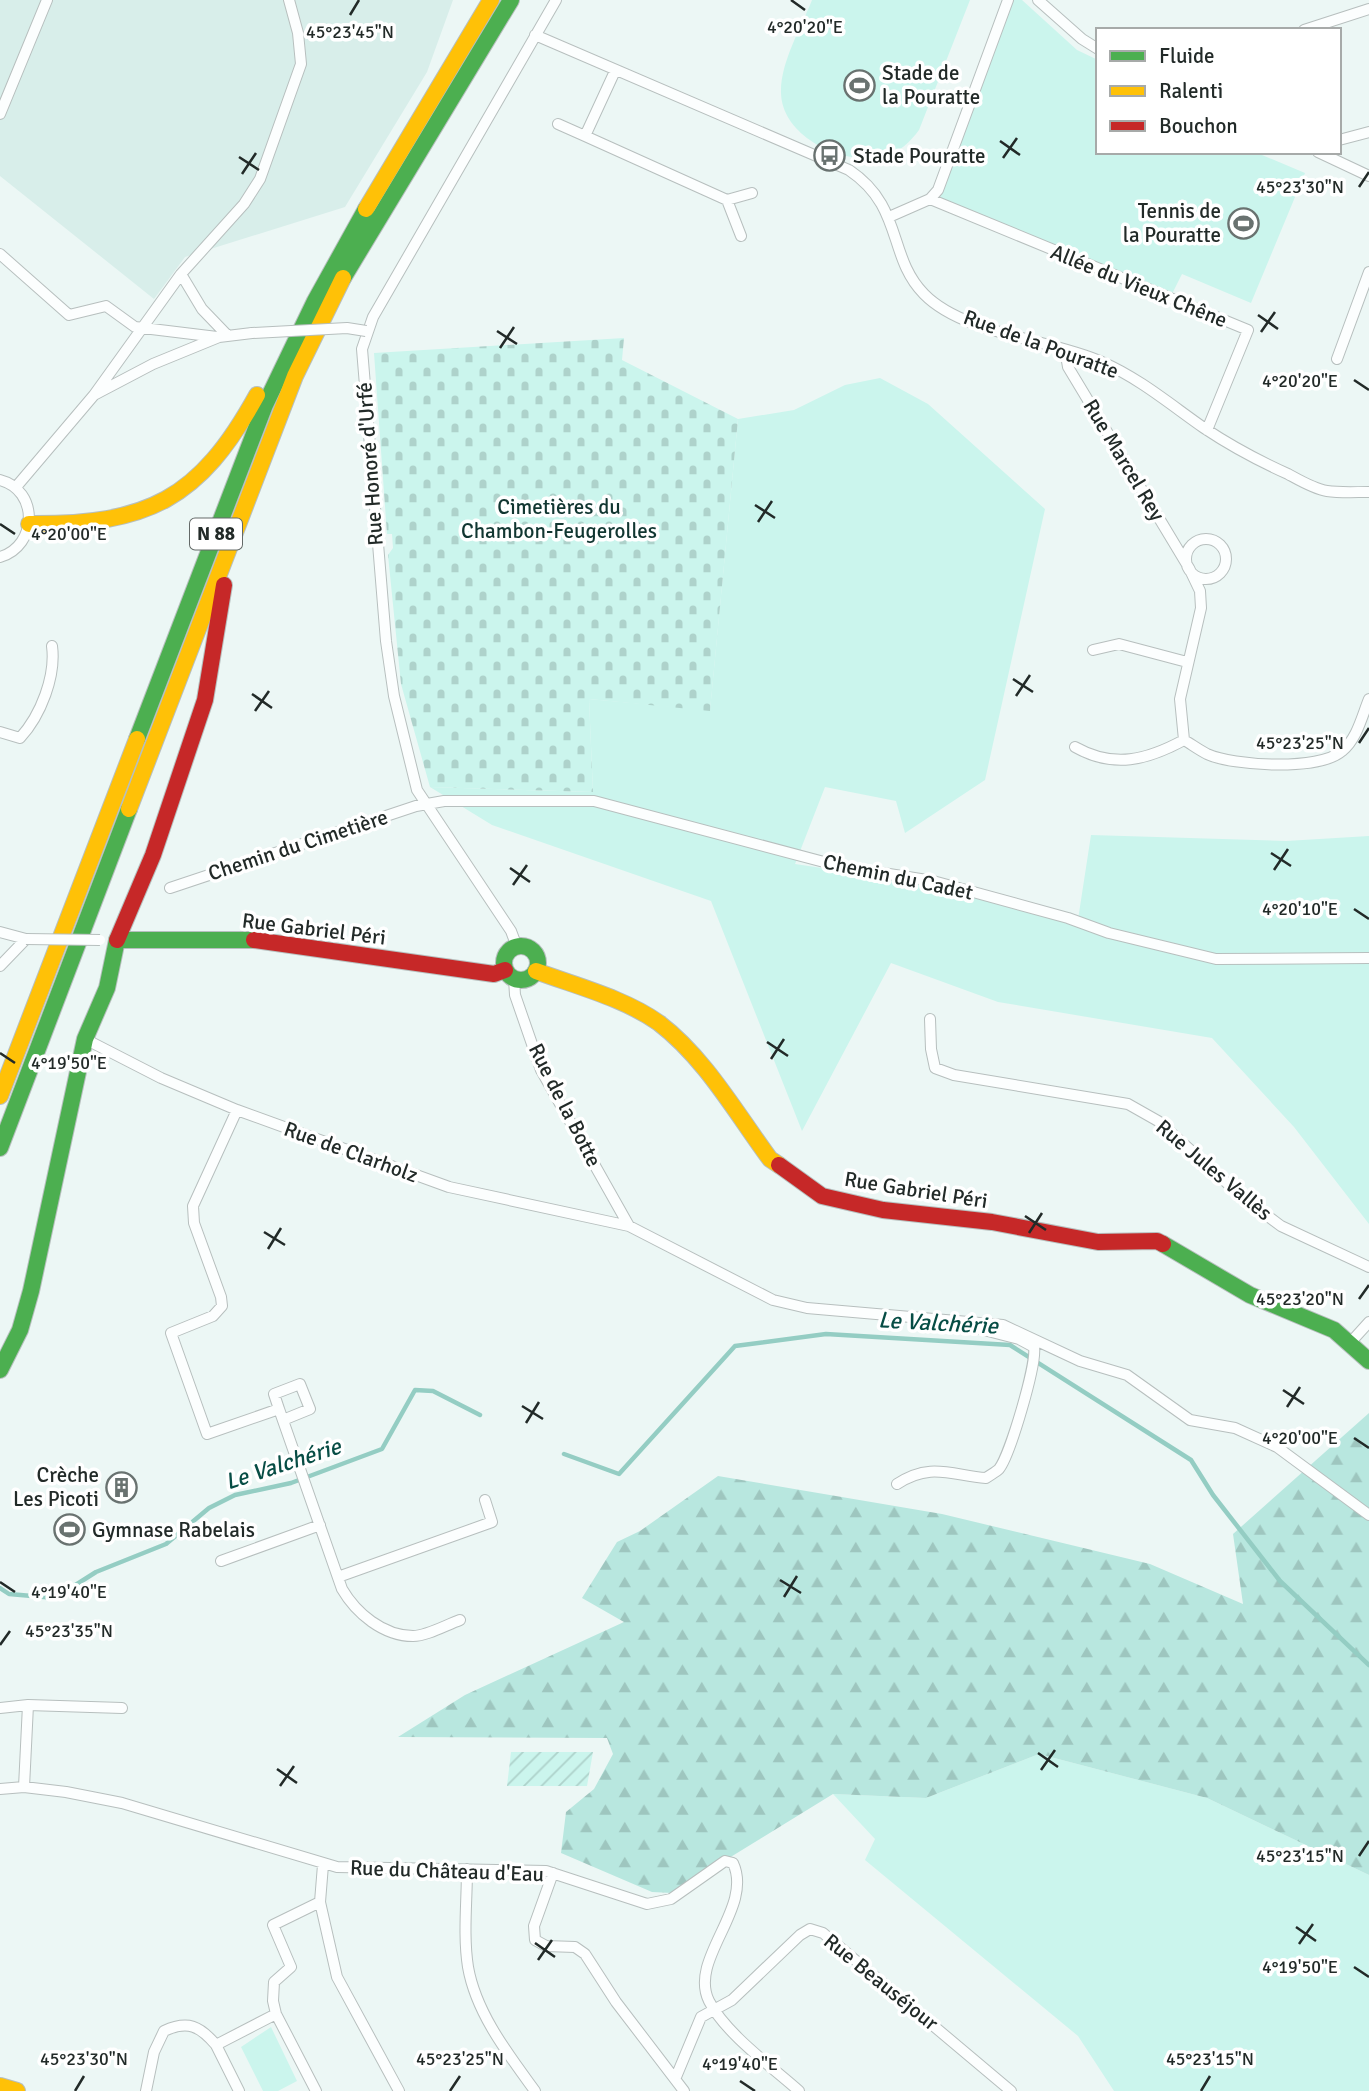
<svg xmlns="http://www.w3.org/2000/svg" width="1369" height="2091" font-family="Signika,sans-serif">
	<defs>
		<pattern id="forest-firs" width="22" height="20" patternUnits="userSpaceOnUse" patternTransform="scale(1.75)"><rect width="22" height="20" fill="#b8e7df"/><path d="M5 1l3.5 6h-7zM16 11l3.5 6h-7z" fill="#9ec6bf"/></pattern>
		<pattern id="cemetery-stones" width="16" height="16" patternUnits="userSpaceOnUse" patternTransform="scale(1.75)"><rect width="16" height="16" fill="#cbf5ed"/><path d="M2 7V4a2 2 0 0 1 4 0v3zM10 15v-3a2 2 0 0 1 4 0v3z" fill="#aed2cb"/></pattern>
		<pattern id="garden-furrows" width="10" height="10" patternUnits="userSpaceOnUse" patternTransform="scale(1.75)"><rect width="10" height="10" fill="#cbf5ed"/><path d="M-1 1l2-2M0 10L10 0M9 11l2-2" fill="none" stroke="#aed2cb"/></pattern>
	</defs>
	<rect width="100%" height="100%" fill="#ecf7f5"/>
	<!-- built -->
	<path fill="#d8eeea" d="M0,0H453L427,72L345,207L185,257L154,299L0,176Z"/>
	<!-- green -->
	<path fill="#cbf5ed" d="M812,0H970L919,130C910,142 900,152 885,156C846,167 782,138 781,93C780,63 801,28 812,0Z
		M1012,0H1022L1077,50L1098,60V152H1255L1305,173L1251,303L1182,274L1172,294L940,198Z
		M880,378L928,404L1045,509L985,780L905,833L896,801L825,787L795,864L916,882L1077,926L1091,835L1286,841L1369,836V1224L1294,1127L1212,1038L998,1002L891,963L802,1131L711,901L492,825L430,787L593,792L589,699L710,710L738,419L794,410L845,385Z
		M1039,1754L1207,1798L1369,1875V2091H1114L1078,2036L865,1860L875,1839L833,1794L926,1798Z
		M271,2027L297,2081L278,2091H263L241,2047Z"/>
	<!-- forest -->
	<path fill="url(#forest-firs)" d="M1369,1413V1875L1207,1798L1039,1754L926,1798L833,1794L672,1893L652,1892L561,1853L566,1812L594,1789L613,1754L607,1738L398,1737L465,1695L624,1622L582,1598L617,1542L640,1531L718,1476L942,1514L1150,1564L1243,1604L1233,1534Z"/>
	<!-- cemetery -->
	<path fill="url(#cemetery-stones)" d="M624,338L622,360L738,419L710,711L589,699L593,792L430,787L401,684L388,555L393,548L392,534H387L374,353Z"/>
	<!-- garden -->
	<path fill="url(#garden-furrows)" d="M511,1752H593L587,1786H507Z"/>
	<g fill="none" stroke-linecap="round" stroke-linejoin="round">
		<!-- stream -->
		<path stroke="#94cdc3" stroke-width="4.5" d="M564,1454L619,1474L735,1346L826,1334L1010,1345L1191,1460L1213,1495L1280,1581L1369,1665
			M0,1588L9,1594L55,1598L96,1572L166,1544L209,1508L235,1495L291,1483L382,1449L415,1390L433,1391L480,1415"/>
		<defs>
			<path id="street" d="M1038,0L1082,39L1098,49
				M1304,30L1369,9
				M535,35L849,170C904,207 887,256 924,294C964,335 1052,339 1102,362C1139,378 1171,405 1204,428C1231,446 1259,461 1288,474C1299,480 1314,489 1327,491C1340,493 1355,492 1369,492
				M615,71L585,136L727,200L741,236
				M0,114L47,0
				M558,124L585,136
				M1339,140L1369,132
				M1318,152L1369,176
				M930,199L1248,330L1207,430
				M727,200L752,193
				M889,217L930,199L938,190L1008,0
				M0,254L69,315L106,306L135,327L217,337
				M181,274L202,309L227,335
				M1065,350L1068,367L1189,568L1200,591L1201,608L1180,699L1184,740C1147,760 1114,769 1075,747
				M1337,359L1369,272
				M94,395L181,274L244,204L260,179L301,64L298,33L289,0
				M0,480C39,490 38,546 0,557
				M16,487L94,395L153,364L219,337L252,333
				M1186 559a20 20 0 1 1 40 0a20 20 0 1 1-40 0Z
				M1093,650L1119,644L1187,662
				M0,732L20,738C41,715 56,676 52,646
				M1184,740C1191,744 1199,750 1207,754C1233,766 1319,771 1342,751C1357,739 1362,716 1369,699
				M170,888L416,806L444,801H594L839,866L933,881L1068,918L1109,933L1216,959L1369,958
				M0,932L26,939L0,966
				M517,947L511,931L417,790L394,696L386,641L362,349L373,317L556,0
				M514,979L515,995L541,1070L629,1226
				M930,1019L931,1049L935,1068L954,1075L1128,1104L1158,1121L1246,1200L1281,1226L1369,1267
				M85,1039L161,1078L237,1110L449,1187L629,1226L773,1300L807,1308L1003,1325L1080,1361L1127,1375L1190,1420L1235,1428L1277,1447L1369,1515
				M237,1110L193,1206L194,1223L221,1297L222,1306L213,1316L171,1333L207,1434L279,1409L342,1589C356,1613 383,1636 413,1636C427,1636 446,1625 460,1620
				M1350,1343L1369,1322
				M279,1409L274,1394L300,1384L310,1409L283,1420
				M897,1484C930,1462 951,1475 986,1478C990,1475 996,1472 999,1469C1010,1455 1037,1364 1034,1347L1019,1339L976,1328
				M221,1561L320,1525
				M338,1577L492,1522L485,1500
				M0,1708L28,1705
				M24,1787L28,1705L122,1708
				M0,1789L24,1787L66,1792L122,1803L337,1867L546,1871L647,1904L671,1899L725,1861L733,1863C754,1908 688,1959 709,2001C725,2033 772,2067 799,2091
				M323,1865L320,1902L337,1977L399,2091
				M467,1869C467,1901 463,1935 468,1967C476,2013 508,2054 535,2091
				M553,1873L534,1926L535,1940L546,1946L575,1947L585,1954L616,2002L684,2091
				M276,2014L273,2001L274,1982L291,1967L273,1925L320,1902
				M216,2045L239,2091
				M676,2077L701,2017L732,2000L800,1935L810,1929L823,1933L1011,2091
				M146,2091L154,2052L164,2031C188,2020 200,2026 216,2045L276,2014L316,2091"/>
			<path id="fast" d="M343,278L511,0
				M137,739L265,405L315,301L366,209
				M504 963a17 17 0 1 1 34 0a17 17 0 1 1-34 0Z
				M0,1148L129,809
				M1163,1244L1250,1295L1334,1330L1369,1361
				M0,1370L20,1330L31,1291L85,1039L107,988L117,940H254"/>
			<path id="slow" d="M366,209L491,0
				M29,524C148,525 199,500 257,395
				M129,809L295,376L343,278
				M536,971C576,986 624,998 659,1023C705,1058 736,1113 770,1159L779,1165
				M0,1096L137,739
				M0,2086L17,2091"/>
			<path id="jam" d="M117,940L153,855L205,700L224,585
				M254,940L494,974L505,970
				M779,1165L822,1196L883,1210L992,1222L1098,1242L1157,1241L1163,1244"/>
		</defs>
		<!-- street casing -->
		<use href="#street" stroke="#b7bfbe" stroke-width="12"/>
		<!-- fast casing -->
		<use href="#fast" stroke="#b7bfbe" stroke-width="18"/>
		<!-- slow casing -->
		<use href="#slow" stroke="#b7bfbe" stroke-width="18"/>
		<!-- jam casing -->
		<use href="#jam" stroke="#b7bfbe" stroke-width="18"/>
		<!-- street -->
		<use href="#street" stroke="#fcfefe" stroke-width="10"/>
		<!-- fast -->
		<use href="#fast" stroke="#4caf50" stroke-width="16"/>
		<!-- slow -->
		<use href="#slow" stroke="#ffc107" stroke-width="16"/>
		<!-- jam -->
		<use href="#jam" stroke="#c62828" stroke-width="16"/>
		<defs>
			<path id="street-bridge" d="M252,333L347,328L366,331
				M26,939L100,940"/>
		</defs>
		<!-- street-bridge casing -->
		<use href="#street-bridge" stroke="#b7bfbe" stroke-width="12" stroke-linecap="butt"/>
		<!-- street-bridge -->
		<use href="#street-bridge" stroke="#fcfefe" stroke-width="10"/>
	</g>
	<!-- ticks -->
	<path fill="none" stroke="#222a28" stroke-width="2.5" d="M791,0L805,10M350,15L359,0M1000,141L1020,155M239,157L259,170M1003,158L1017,138M242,174L256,153M1359,187L1369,172M1258,315L1278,329M497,331L517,344M1261,332L1275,312M500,348L514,327M1354,380L1369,390M755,505L775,518M758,522L772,501M0,524L15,534M1013,679L1033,692M252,694L272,708M1016,696L1030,675M255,711L269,691M1359,743L1369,728M1271,853L1291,866M510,868L530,882M1274,870L1288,849M513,885L527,865M1354,909L1369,919M767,1042L788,1056M0,1053L15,1063M771,1059L784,1039M1025,1216L1046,1230M264,1232L285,1245M1029,1233L1042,1213M268,1249L281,1228M1359,1299L1369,1285M1283,1390L1304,1404M522,1406L543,1419M1287,1407L1300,1387M526,1423L539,1402M1354,1438L1369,1448M780,1580L801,1593M0,1582L15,1592M784,1597L797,1576M0,1645L10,1631M1038,1753L1058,1767M277,1769L297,1783M1041,1770L1055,1750M280,1786L294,1766M1359,1856L1369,1841M1296,1927L1316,1941M535,1943L555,1957M1299,1944L1313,1924M538,1960L552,1940M1354,1967L1369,1977M740,2081L755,2091M75,2091L84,2076M450,2091L460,2076M1201,2091L1210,2076"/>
	<!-- icons -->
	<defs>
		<symbol id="stadium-ring" viewBox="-11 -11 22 22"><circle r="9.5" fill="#fff" stroke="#697270" stroke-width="1.5"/><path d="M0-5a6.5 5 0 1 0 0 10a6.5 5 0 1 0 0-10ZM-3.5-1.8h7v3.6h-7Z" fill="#697270"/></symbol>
		<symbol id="bus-ring" viewBox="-11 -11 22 22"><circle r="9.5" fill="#fff" stroke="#697270" stroke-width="1.5"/><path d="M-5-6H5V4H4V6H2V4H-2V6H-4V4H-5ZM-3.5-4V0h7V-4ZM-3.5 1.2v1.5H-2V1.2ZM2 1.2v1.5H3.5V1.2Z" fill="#697270"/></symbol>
		<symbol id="building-ring" viewBox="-11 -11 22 22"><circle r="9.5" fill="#fff" stroke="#697270" stroke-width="1.5"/><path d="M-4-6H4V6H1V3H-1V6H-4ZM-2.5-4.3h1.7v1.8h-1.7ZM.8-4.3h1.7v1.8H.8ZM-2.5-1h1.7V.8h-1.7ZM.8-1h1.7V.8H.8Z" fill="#697270"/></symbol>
	</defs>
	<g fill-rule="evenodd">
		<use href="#stadium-ring" x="842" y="68" width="35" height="35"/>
		<use href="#bus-ring" x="812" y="138" width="35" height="35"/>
		<use href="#stadium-ring" x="1226" y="206" width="35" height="35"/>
		<use href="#building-ring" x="104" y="1470" width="35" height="35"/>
		<use href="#stadium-ring" x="52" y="1512" width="35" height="35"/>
	</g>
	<g text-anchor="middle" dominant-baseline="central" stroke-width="7" stroke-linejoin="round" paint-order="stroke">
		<!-- shield labels -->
		<rect fill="#fff" stroke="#646a68" stroke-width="2" x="190" y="518.5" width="52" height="31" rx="5"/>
		<g font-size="19" font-weight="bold" fill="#222a28">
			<text x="216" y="534">N 88</text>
		</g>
		<!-- poi labels -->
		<g font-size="21" fill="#222a28" stroke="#fff" text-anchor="start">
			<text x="882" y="73">Stade de<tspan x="882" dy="24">la Pouratte</tspan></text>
			<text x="853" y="156">Stade Pouratte</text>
			<text x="1221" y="211" text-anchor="end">Tennis de<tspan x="1221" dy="24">la Pouratte</tspan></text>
			<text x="99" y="1475" text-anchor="end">Crèche<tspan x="99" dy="24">Les Picoti</tspan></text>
			<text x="92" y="1530">Gymnase Rabelais</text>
		</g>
		<!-- street labels -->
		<g font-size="21" fill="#222a28" stroke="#fff">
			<text transform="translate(1139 286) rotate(22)">Allée du Vieux Chêne</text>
			<text transform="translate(1041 344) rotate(20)">Rue de la Pouratte</text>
			<text transform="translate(1124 460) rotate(59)">Rue Marcel Rey</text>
			<text transform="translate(370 464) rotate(-94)">Rue Honoré d'Urfé</text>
			<text transform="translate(298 845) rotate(-18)">Chemin du Cimetière</text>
			<text transform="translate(898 877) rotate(12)">Chemin du Cadet</text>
			<text transform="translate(314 929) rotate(7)">Rue Gabriel Péri</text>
			<text transform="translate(565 1105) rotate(63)">Rue de la Botte</text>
			<text transform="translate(351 1152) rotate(20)">Rue de Clarholz</text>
			<text transform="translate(1214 1170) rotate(40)">Rue Jules Vallès</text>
			<text transform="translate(916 1190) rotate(9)">Rue Gabriel Péri</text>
			<text transform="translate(447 1871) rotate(2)">Rue du Château d'Eau</text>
			<text transform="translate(881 1982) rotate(39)">Rue Beauséjour</text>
		</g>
		<!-- park labels -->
		<g font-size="21" fill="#113631" stroke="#fff">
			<text x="559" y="507">Cimetières du<tspan x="559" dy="24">Chambon-Feugerolles</tspan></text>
		</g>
		<!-- water labels -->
		<g font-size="23" font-style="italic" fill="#074d45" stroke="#fff">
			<text transform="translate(938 1323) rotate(3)">Le Valchérie</text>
			<text transform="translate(283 1464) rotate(-18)">Le Valchérie</text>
		</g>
	</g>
	<g font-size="18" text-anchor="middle" fill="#222a28" stroke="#fff" stroke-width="7" stroke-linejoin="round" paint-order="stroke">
		<text x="805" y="33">4°20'20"E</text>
		<text x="350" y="38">45°23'45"N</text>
		<text x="1300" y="193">45°23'30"N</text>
		<text x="1300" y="387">4°20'20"E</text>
		<text x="69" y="540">4°20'00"E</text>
		<text x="1300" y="749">45°23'25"N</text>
		<text x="1300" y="915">4°20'10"E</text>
		<text x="69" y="1069">4°19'50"E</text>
		<text x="1300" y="1305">45°23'20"N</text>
		<text x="1300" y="1444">4°20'00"E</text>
		<text x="69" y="1598">4°19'40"E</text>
		<text x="69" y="1637">45°23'35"N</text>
		<text x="1300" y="1862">45°23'15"N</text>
		<text x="1300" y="1973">4°19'50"E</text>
		<text x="84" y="2065">45°23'30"N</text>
		<text x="460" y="2065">45°23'25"N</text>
		<text x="1210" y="2065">45°23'15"N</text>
		<text x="740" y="2070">4°19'40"E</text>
	</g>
	<!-- legend -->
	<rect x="1096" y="28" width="245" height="126" fill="#ffffff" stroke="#a7aaa9" stroke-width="2"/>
	<rect x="1110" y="51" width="35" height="10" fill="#4caf50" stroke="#a7aaa9" stroke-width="2"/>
	<text x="1159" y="63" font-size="21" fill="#222a28">Fluide</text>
	<rect x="1110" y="86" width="35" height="10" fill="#ffc107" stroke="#a7aaa9" stroke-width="2"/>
	<text x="1159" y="98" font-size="21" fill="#222a28">Ralenti</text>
	<rect x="1110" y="121" width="35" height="10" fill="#c62828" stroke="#a7aaa9" stroke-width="2"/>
	<text x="1159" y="133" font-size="21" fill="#222a28">Bouchon</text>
</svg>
